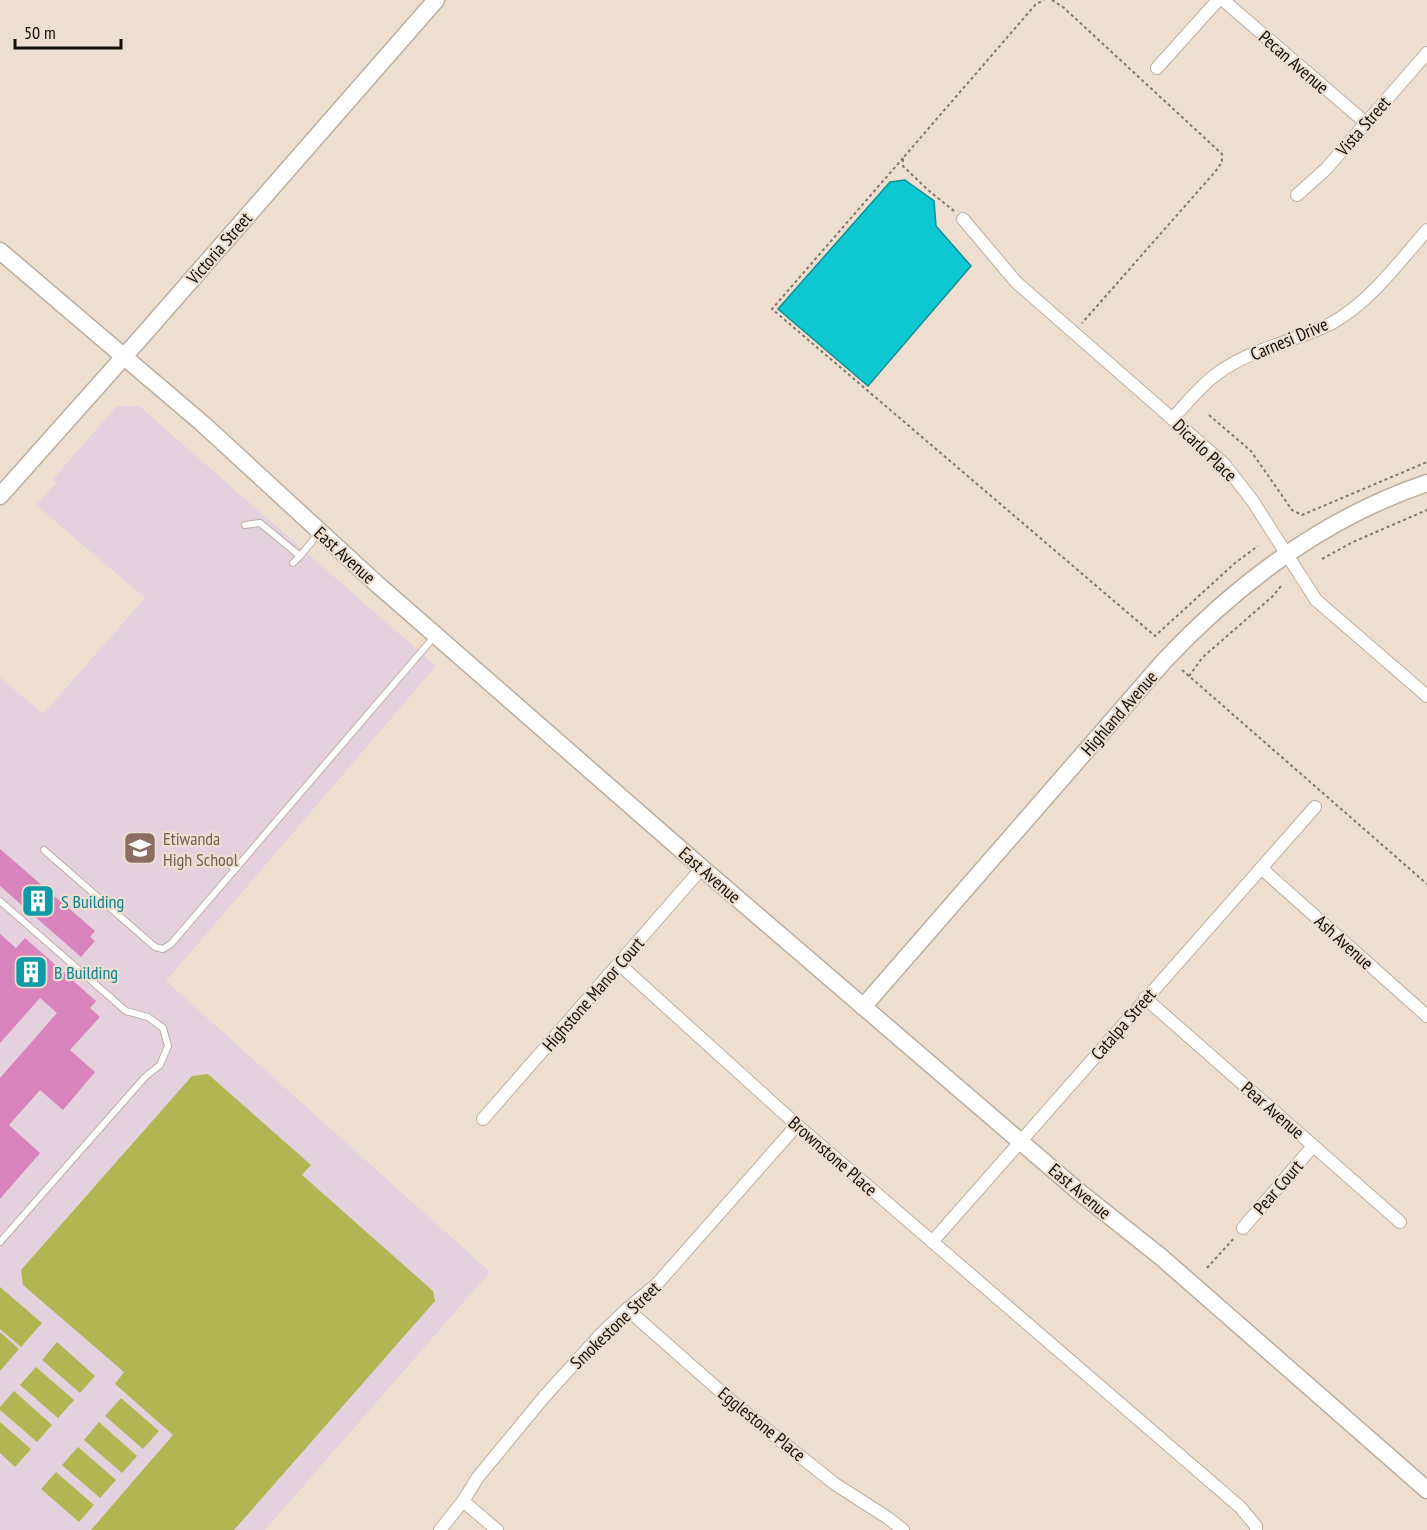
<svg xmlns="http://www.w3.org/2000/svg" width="1427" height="1530" font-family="'PT Sans Narrow',sans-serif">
	<rect width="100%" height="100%" fill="#eddecf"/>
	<!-- education -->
	<path fill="#e5d0de" d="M117,406H139L436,666L166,981L490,1272L265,1530H0V677L43,714L145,598L36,505L56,483L53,479Z"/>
	<!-- green -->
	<path fill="#b1b652" d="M208,1074L311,1165L302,1175L433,1291L435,1301L234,1530H91L173,1435L115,1384L124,1372L23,1285L21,1270L192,1076Z
		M0,1287L42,1323L21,1347L0,1329Z
		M0,1332L19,1349L0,1371Z
		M57,1342L95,1376L80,1393L42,1360Z
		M36,1367L74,1400L58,1418L20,1385Z
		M14,1391L52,1425L37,1442L0,1410V1407Z
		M121,1398L159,1431L143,1449L105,1416Z
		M0,1422L31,1449L15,1467L0,1453Z
		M99,1422L137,1456L122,1473L84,1440Z
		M78,1447L116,1480L100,1498L62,1465Z
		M56,1472L94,1505L79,1522L41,1489Z"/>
	<!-- water -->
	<path fill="#0dc7d1" stroke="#0e9095" stroke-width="1.5" d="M905,180L934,201L936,226L971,266L868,386L778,309L890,182Z"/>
	<!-- building -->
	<path fill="#d983bd" d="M0,849L95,931L90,937L95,941L81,957L0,886Z
		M0,934L16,948L25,938L96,1001L90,1008L100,1017L70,1050L95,1072L63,1110L40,1090L9,1125L40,1153L0,1199V1078L57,1013L40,998L0,1043Z"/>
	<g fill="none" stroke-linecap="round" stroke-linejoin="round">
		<defs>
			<path id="lane" d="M245,525L260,523L300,556L320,532
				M293,563L300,556
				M44,850L155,947L163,949L171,944L434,637
				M227,862L235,869
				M0,901L126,1011L148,1017L163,1028L168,1046L160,1065L145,1077L0,1242"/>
			<path id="street" d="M1223,0L1366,123
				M1157,68L1218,0
				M1297,195L1326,169L1427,53
				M963,219L1016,282L1224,464L1252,500L1316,600L1427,696
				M1173,418C1187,403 1201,385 1218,373C1252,348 1295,342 1332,323C1370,302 1399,262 1427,230
				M1261,868L1427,1016
				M619,964L797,1125L1240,1507L1256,1526V1530
				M1145,998L1400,1222
				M483,1119L702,868
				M1243,1228L1313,1146
				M932,1242L1315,807
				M627,1309L736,1405L835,1484L888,1518L903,1530
				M463,1501L497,1530
				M440,1530L463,1501L478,1477L544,1397L600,1335L627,1309L657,1284L797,1125"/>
			<path id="secondary" d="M0,251L203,424L377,584L702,868L1078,1191L1161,1257L1427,1490
				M0,496L145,333L436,0
				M863,1007L1165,660C1238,583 1326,517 1427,483"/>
		</defs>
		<!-- lane casing -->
		<use href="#lane" stroke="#bcae9f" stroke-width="8"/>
		<!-- street casing -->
		<use href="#street" stroke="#bcae9f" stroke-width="14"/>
		<!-- secondary casing -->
		<use href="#secondary" stroke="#bcae9f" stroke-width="19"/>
		<!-- path -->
		<path stroke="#80776c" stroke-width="2" stroke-dasharray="3 3" stroke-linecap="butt" d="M1052,0L1063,7L1222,154V162L1215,172L1082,323
			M903,158L772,309L1155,636L1235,563L1258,546
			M954,211L928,190L903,166V158L1036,4L1044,0
			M1209,415L1251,451L1292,510L1302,515L1427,462
			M1322,559L1353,542L1427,510
			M1182,670L1427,884
			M1189,676L1203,657L1273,596L1281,586
			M1207,1268L1235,1237"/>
		<!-- lane -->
		<use href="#lane" stroke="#fff" stroke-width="6"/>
		<!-- street -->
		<use href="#street" stroke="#fff" stroke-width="12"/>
		<!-- secondary -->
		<use href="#secondary" stroke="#fff" stroke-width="16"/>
	</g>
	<!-- icons -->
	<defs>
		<symbol id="school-square" viewBox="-11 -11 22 22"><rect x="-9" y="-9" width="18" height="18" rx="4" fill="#8d6e63" stroke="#eddecf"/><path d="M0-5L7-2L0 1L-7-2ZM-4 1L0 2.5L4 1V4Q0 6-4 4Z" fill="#fff"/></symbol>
		<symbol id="building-square" viewBox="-11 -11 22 22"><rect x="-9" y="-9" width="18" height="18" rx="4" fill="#0f9aa8" stroke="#eddecf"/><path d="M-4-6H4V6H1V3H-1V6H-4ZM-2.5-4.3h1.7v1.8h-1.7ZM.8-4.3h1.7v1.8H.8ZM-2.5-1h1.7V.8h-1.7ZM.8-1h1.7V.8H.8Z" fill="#fff"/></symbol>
	</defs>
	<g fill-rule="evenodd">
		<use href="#school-square" x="121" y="829" width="38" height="38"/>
		<use href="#building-square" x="19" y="882" width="38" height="38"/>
		<use href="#building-square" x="12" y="953" width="38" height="38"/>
	</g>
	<g text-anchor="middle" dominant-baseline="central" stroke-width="4.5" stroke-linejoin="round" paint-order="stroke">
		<!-- street labels -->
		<g font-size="18" fill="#120e08" stroke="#eddecf">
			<text transform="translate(1294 62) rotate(41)">Pecan Avenue</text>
			<text transform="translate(1363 126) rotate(-49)">Vista Street</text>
			<text transform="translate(219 248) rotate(-49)">Victoria Street</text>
			<text transform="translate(1289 339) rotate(-23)">Carnesi Drive</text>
			<text transform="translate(1205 450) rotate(44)">Dicarlo Place</text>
			<text transform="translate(345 555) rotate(42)">East Avenue</text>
			<text transform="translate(1119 713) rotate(-49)">Highland Avenue</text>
			<text transform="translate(710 875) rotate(41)">East Avenue</text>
			<text transform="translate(1344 942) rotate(42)">Ash Avenue</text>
			<text transform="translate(593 994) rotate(-49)">Highstone Manor Court</text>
			<text transform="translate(1123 1024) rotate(-49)">Catalpa Street</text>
			<text transform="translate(1273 1110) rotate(41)">Pear Avenue</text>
			<text transform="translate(833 1156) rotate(41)">Brownstone Place</text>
			<text transform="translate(1278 1187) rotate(-49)">Pear Court</text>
			<text transform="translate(1080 1191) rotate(40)">East Avenue</text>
			<text transform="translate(615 1325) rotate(-44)">Smokestone Street</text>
			<text transform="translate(762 1424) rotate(39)">Egglestone Place</text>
		</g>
		<!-- education labels -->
		<g font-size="18" fill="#785e54" stroke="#eddecf" text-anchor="start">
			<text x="163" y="838">Etiwanda<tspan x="163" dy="21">High School</tspan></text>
		</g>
		<!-- culture labels -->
		<g font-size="18" fill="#0d838f" stroke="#eddecf" text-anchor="start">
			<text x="61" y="901">S Building</text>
			<text x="54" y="972">B Building</text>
		</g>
	</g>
	<!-- scale -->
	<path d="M15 39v9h106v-9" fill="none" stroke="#120e08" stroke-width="3"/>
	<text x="24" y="39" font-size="18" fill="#120e08" stroke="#eddecf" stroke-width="4.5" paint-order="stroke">50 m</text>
</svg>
